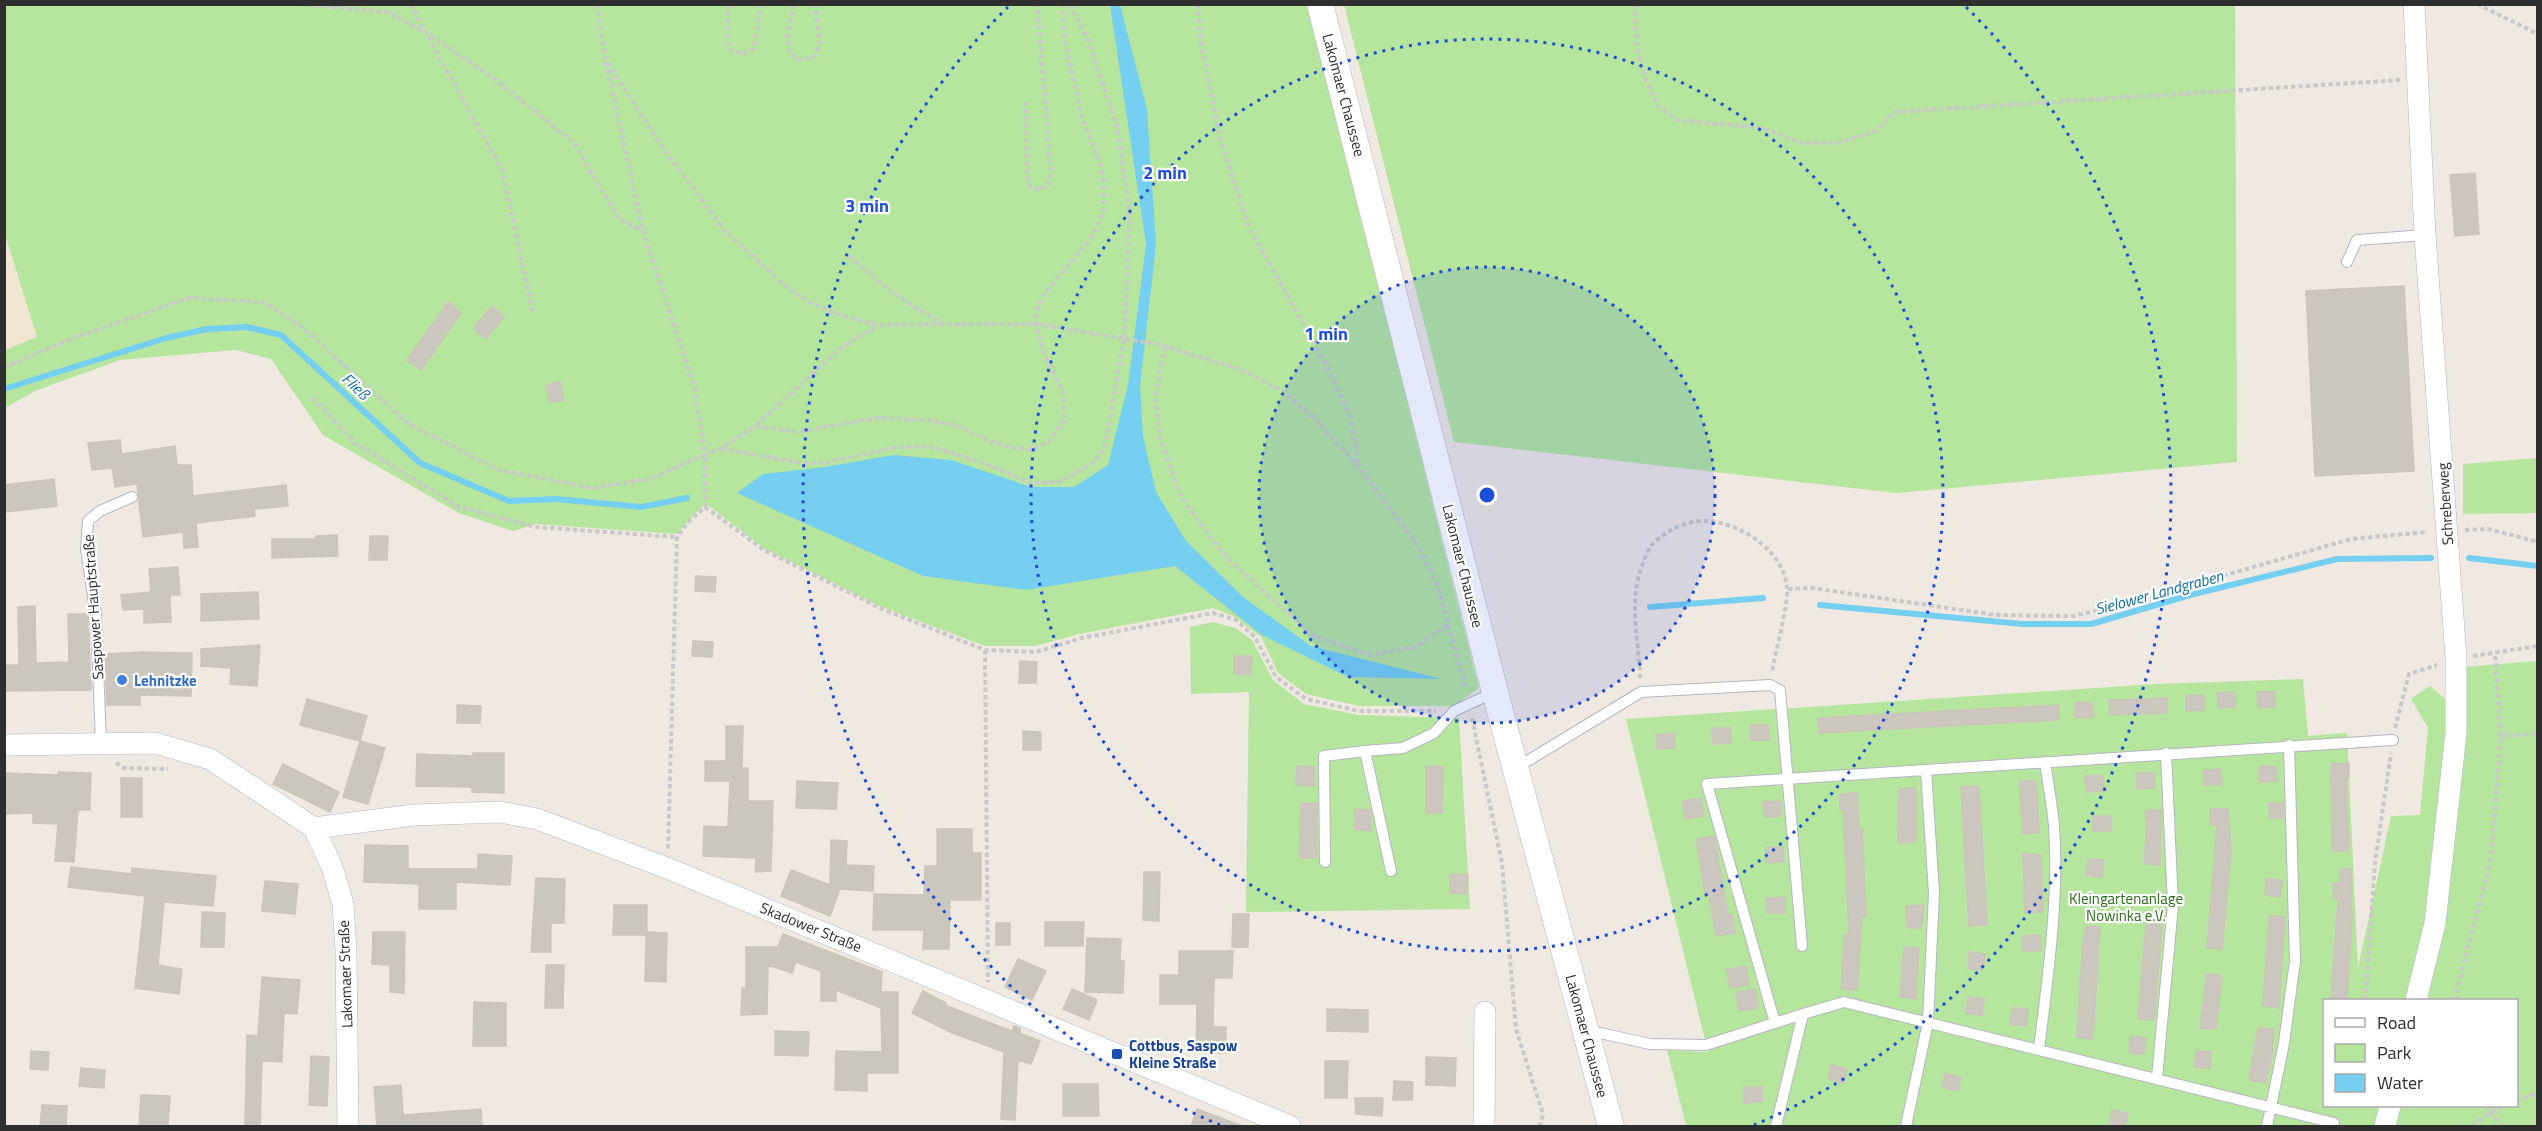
<svg xmlns="http://www.w3.org/2000/svg" width="2542" height="1131" font-family="'Titillium Web',sans-serif">
	<rect width="100%" height="100%" fill="#efe9e1"/>
	<!-- education -->
	<path fill="#f0e6d1" d="M4,235L37,337L5,350H4Z"/>
	<!-- green -->
	<path fill="#b6e59e" fill-rule="evenodd" d="M5,5H1307L1479,688L1454,706H1359L1306,694L1278,673L1261,637L1233,616L1213,608L1080,634L1035,646H985L879,606L765,549L705,503L677,534L536,524L513,531L459,513L323,435L271,359L236,350L120,360L35,391L5,408V350L37,337L5,235Z
		M1344,5H2235L2237,462L1896,493L1454,442Z
		M2537,458V513L2463,514V464Z
		M1213,622L1235,628L1252,640L1273,680L1304,704L1359,715L1459,718L1470,909L1246,912L1249,692L1191,694L1190,627Z
		M2537,661V1126H1686L1667,1050L1708,1052L1626,719L2156,684L2303,679L2308,736L2347,733L2358,968L2391,816L2420,815L2428,728L2411,699L2430,686L2451,704L2423,932L2442,938L2455,832L2463,667ZM2324,1000H2516V1106H2324Z"/>
	<!-- water -->
	<path fill="#75cff0" d="M1110,5H1120L1147,109L1156,245L1140,386L1143,436L1156,492L1186,541L1243,597L1311,646L1441,679L1348,677L1262,635L1175,566L1026,590L923,576L737,493L763,474L825,467L893,455L951,460L1031,487H1074L1108,465L1128,385L1146,244Z"/>
	<g fill="none" stroke-linecap="round" stroke-linejoin="round">
		<!-- stream -->
		<path stroke="#75cff0" stroke-width="6" d="M4,389L166,338L207,329L247,327L281,335L420,463L509,501L556,499L641,507L687,498
			M2469,558L2538,566
			M1820,605L2022,624H2091L2190,595L2337,559L2431,558
			M1650,607L1763,598"/>
	</g>
	<!-- building -->
	<path fill="#cbc7bf" stroke="#cbc5ba" stroke-width="1.5" d="M2475,173L2479,234L2455,236L2450,175Z
		M2404,286L2414,471L2315,476L2306,291Z
		M448,302L461,313L421,370L407,360Z
		M492,306L504,317L486,339L473,328Z
		M560,381L564,400L550,403L546,385Z
		M120,440L122,454L175,446L177,465H191L193,496L286,485L288,506L254,509L255,516L196,523L198,547L184,548L183,532L143,537L137,484L115,487L112,468L92,470L88,443Z
		M54,479L57,506L5,512L4,485Z
		M337,535L338,556L272,558V539H316V536Z
		M370,536H388L387,560H369Z
		M178,567L180,595H170L171,622L144,623V609L123,610L121,595L151,592L149,569Z
		M696,576L716,577L715,592L695,591Z
		M258,592L259,619L201,621V594Z
		M35,606L36,663L69,662L68,614H88L91,690L4,691V665H19L18,607Z
		M693,641L713,642L712,657L692,656Z
		M260,645L257,686L230,684L231,668L201,666V649Z
		M142,652L192,653L191,696L140,695V705H107L105,654Z
		M1234,656H1252L1251,675L1234,674Z
		M1020,661L1037,662L1036,683H1019Z
		M2235,692L2236,707L2218,708L2217,693Z
		M2257,692H2275L2276,707L2258,708Z
		M2204,695V710L2186,711V696Z
		M2167,698V713L2110,715L2109,700Z
		M307,699L367,716L360,741L300,725Z
		M2092,702L2093,717L2075,718V703Z
		M457,705L481,706L480,723H457Z
		M2058,705L2059,720L1819,733L1818,718Z
		M1751,725H1768L1769,740H1751Z
		M726,726H743L742,768H748V801H773L771,871L755,872L756,858L703,856L704,826L728,827L730,781H705V761H726Z
		M1712,728H1730L1731,743L1713,744Z
		M1023,731L1041,732V750H1023Z
		M1674,733L1675,748L1657,749L1656,734Z
		M360,741L385,748L368,804L343,797Z
		M473,753H504V793L472,792V787L416,786L417,754L473,756Z
		M2349,763V778L2346,779L2349,851H2332L2331,764Z
		M283,764L339,792L330,812L273,784Z
		M1297,766L1314,767V786L1296,785Z
		M1426,766L1443,767L1442,813H1426Z
		M2277,766V781L2259,782V767Z
		M2221,769L2222,785H2204V770Z
		M58,772L91,773L90,810H78L74,862L55,861L58,824L33,823V813L4,814V773L58,775Z
		M2136,773H2154L2155,788L2137,789Z
		M2085,776H2103L2104,791L2086,792Z
		M121,778H142V817H121Z
		M797,781L838,783L836,809L796,808Z
		M2019,781H2036L2039,833L2023,834Z
		M1979,786L1987,925L1969,926L1961,787Z
		M1916,788V842L1898,843L1899,789Z
		M1857,793L1859,829H1862L1866,916H1862L1857,990L1841,989L1844,935L1849,936L1843,809H1840L1839,794Z
		M1701,798L1704,816L1685,819L1682,801Z
		M1781,801V816L1764,817L1763,802Z
		M1301,803L1317,804V858H1299Z
		M2269,803H2283L2284,818L2270,819Z
		M1355,809L1370,810L1371,831L1355,830Z
		M2210,809H2228L2231,851L2222,949L2207,948L2217,824L2211,825Z
		M2161,810L2160,865L2144,864L2147,826L2145,811Z
		M2093,816H2111V831H2093Z
		M937,829H972V853H981V900H950L949,949H923L924,930H873L874,894L924,895L925,866H937Z
		M1714,836L1728,915L1732,914L1735,933L1716,936L1709,895H1705L1696,839Z
		M831,840L847,841L846,865L874,866L873,891L840,889L830,916L781,896L791,870L830,885Z
		M365,845L408,846V869H478V854L512,856L510,885L456,882V909H419V884L364,882Z
		M1783,847L1784,862L1766,863V848Z
		M2023,853L2041,855L2043,912L2025,913Z
		M2088,859L2104,860L2102,877L2086,875Z
		M71,867L132,874V868L216,876L213,906L164,902L158,965L182,969L179,994L135,988L145,896L68,887Z
		M2341,869H2351L2352,919L2347,1000H2331L2338,899H2334L2333,884H2339Z
		M1144,872H1160L1159,921L1143,920Z
		M1450,874L1468,875L1467,894L1450,893Z
		M536,878L565,879L564,923H551V952H531Z
		M2266,879L2282,880L2281,897L2265,895Z
		M265,881L298,884L295,914L262,911Z
		M1785,897V913H1767V898Z
		M614,905H647V932L667,933L666,982L645,981L646,935H613Z
		M1924,905L1921,928H1907L1906,906Z
		M202,912L225,913L224,947H201Z
		M1233,914H1249L1248,947H1232Z
		M2269,916L2285,917L2279,1008L2263,1006Z
		M1045,922H1084L1083,946H1045Z
		M996,923H1010V945H996Z
		M2146,924L2162,925L2154,1020L2138,1019Z
		M2086,926L2100,927L2093,1039L2077,1038L2083,940Z
		M373,932H405L404,993L390,992V965L372,964Z
		M783,934L882,972L881,992H898V1073H867V1091L835,1090L836,1051L882,1052L881,1008L836,990V1001H821V971L796,962L792,973L768,965L767,1014L741,1015L742,988H746V947H778Z
		M2040,935L2041,951H2023V936Z
		M1087,938L1121,939L1120,961H1124L1123,993L1085,992Z
		M1904,947L1919,948L1916,999L1900,997Z
		M1179,951H1233L1232,978H1214L1213,1027H1226L1225,1053L1196,1052L1197,1004H1160V975H1179Z
		M1969,952L1985,954L1983,970L1968,969Z
		M1018,959L1046,971L1032,1000L1005,987Z
		M546,965H564L563,1008H545Z
		M1746,966L1749,985L1730,988L1727,969Z
		M2207,974L2222,976L2216,1029L2200,1028Z
		M262,977L300,980L297,1014L284,1013L282,1062L262,1061L260,1125L245,1124L247,1035L258,1036Z
		M1072,989L1097,1000L1089,1020L1063,1009Z
		M1755,989L1758,1008L1739,1011L1736,992Z
		M923,991L946,1003L945,1005L988,1022L1012,1031L1014,1026L1020,1028V1033L1040,1041L1031,1064L1018,1060L1015,1120L1001,1119L1004,1052L950,1032L912,1013Z
		M1968,997L1984,999L1982,1015L1966,1014Z
		M474,1002L506,1003V1046H473Z
		M2012,1008L2028,1009L2027,1026L2010,1024Z
		M1327,1009L1368,1010V1032L1327,1031Z
		M2258,1028L2274,1029L2272,1056L2265,1083L2249,1080Z
		M775,1031L809,1032L808,1056L775,1055Z
		M2130,1036L2146,1038L2144,1054L2129,1053Z
		M31,1051L49,1052L48,1070L30,1069Z
		M2196,1051L2211,1052L2210,1068L2194,1067Z
		M311,1056L329,1057L327,1106L309,1105Z
		M1426,1057L1456,1058L1455,1086L1426,1085Z
		M1325,1061H1348L1347,1098H1325Z
		M1831,1065L1847,1069L1844,1083L1828,1079Z
		M81,1068L105,1070L104,1088L79,1086Z
		M1945,1073L1961,1077L1958,1091L1942,1087Z
		M1394,1081L1413,1082L1412,1100H1393Z
		M1063,1084H1098L1099,1116H1063Z
		M401,1085L404,1126H377L374,1087Z
		M1744,1087H1762V1102L1744,1103Z
		M141,1095L170,1096L168,1126H139Z
		M1355,1098H1383L1382,1116L1356,1114Z
		M42,1105L67,1106L66,1126H40Z
		M481,1109L482,1126H404V1115Z
		M1197,1109L1240,1125L1239,1126H1191Z
		M2112,1110L2128,1113L2125,1126L2109,1124Z"/>
	<g fill="none" stroke-linecap="round" stroke-linejoin="round">
		<defs>
			<path id="service" d="M2347,262L2357,240L2425,235
				M101,743L96,616L86,549L88,521L100,511L132,497
				M1516,768L1641,692L1770,685L1780,690L1802,946
				M1325,862L1324,756L1365,751
				M1391,871L1365,751L1403,748L1434,733L1454,711L1495,692
				M1803,1014L1844,1002L2334,1123
				M1775,1023L1707,784L2393,740
				M1586,1030L1650,1044L1706,1045L1803,1014L1776,1126
				M2039,1049C2048,976 2059,899 2054,825C2052,804 2048,783 2045,762
				M2157,1078L2173,905L2166,753
				M1906,1126L1928,1022L1934,893L1926,770
				M2267,1126L2284,1043L2295,961L2289,745"/>
			<path id="minor" d="M2414,4L2425,235L2456,658V733L2435,923L2416,1000
				M4,745L155,743L210,759L314,828
				M314,828L414,815L500,812L537,819L667,868L1290,1126
				M314,828L332,867L343,904L346,950L348,1126
				M1484,1126L1485,1012
				M2385,1126L2390,1106"/>
			<path id="tertiary" d="M1320,4L1495,692L1611,1126"/>
		</defs>
		<!-- service casing -->
		<use href="#service" stroke="#b4b7c1" stroke-width="12"/>
		<!-- minor casing -->
		<use href="#minor" stroke="#b4b7c1" stroke-width="22"/>
		<!-- tertiary casing -->
		<use href="#tertiary" stroke="#b4b7c1" stroke-width="27"/>
		<!-- path -->
		<path stroke="#c9c9c9" stroke-width="4" stroke-dasharray="4.5 3" stroke-linecap="butt" d="M302,4L387,12L427,33L496,80L574,143L620,220L643,231
			M410,4L502,170L533,313
			M597,4L605,59L658,141L725,231L784,285L809,302L842,316L878,325L1036,324L1157,344L1240,369L1282,391L1314,418L1359,467L1416,543L1438,587L1466,690
			M729,4L727,39L731,50L743,54L754,48L761,4
			M794,4L788,31L789,51L798,60L814,57L820,44L815,4
			M1197,4L1202,49L1221,142L1248,225L1327,366L1350,416L1359,466
			M1635,4L1637,47L1644,76L1659,107L1677,120L1763,128L1801,143H1838L1876,131L1894,112L2400,80
			M2477,4L2538,34
			M606,62L643,231L694,386L705,455L721,448L756,426L797,432L876,418L926,420L956,425L987,440L1013,448L1032,449L1048,442L1065,419L1063,393L1044,353L1036,324V313L1043,295L1088,242L1097,227L1103,211L1104,190L1101,166L1082,118L1066,45L1062,4
			M1026,101L1027,176L1030,186L1038,190L1049,184L1051,172L1037,4
			M849,256L894,294L946,326
			M1165,347L1155,396L1160,438L1182,499L1224,555L1313,636L1370,655L1416,647L1450,623
			M4,367L76,337L188,298L264,302L302,327L407,423L499,470L593,488L649,479L705,455V507L689,521L677,537L668,849
			M313,398L355,443L459,507L536,527L677,537
			M756,425L842,347L877,326
			M722,449L803,463H824L897,447H934L992,466L1030,483L1059,482L1093,463L1105,447L1124,339L1130,216L1117,126L1088,40L1070,4
			M705,507L764,550L882,609L985,650L1036,652L1082,638L1213,613L1236,620L1255,637L1276,677L1306,699L1359,711H1436
			M2465,530L2488,529L2538,542
			M1788,589L1812,588L1996,615L2073,616L2121,605L2351,539L2427,532
			M985,650L988,982
			M2473,656L2538,646
			M1640,678C1639,638 1627,599 1644,561C1646,556 1648,549 1652,545C1665,530 1689,519 1709,521C1744,525 1783,551 1787,587C1789,603 1775,653 1772,672
			M1472,718L1502,863L1516,1029L1543,1114L1540,1126
			M2395,728L2409,674L2437,665
			M2501,736L2538,734
			M116,763L124,768L168,769
			M2365,1000L2375,863L2391,753
			M2454,1000L2490,865L2501,736L2495,653
			M2516,1101L2538,1092
			M2485,1106L2502,1126
			M2473,1126L2490,1112L2505,1106"/>
		<!-- service -->
		<use href="#service" stroke="#fff" stroke-width="10"/>
		<!-- minor -->
		<use href="#minor" stroke="#fff" stroke-width="21"/>
		<!-- tertiary -->
		<use href="#tertiary" stroke="#fff" stroke-width="26"/>
	</g>
	<!-- distance rings -->
	<circle cx="1487" cy="495" r="228" fill="#1d4ed8" fill-opacity=".12"/>
	<g fill="none" stroke="#1d4ed8" stroke-width="3" stroke-dasharray="3 6">
		<circle cx="1487" cy="495" r="228"/>
		<circle cx="1487" cy="495" r="456"/>
		<path d="M1220 1125A684 684 0 0 1 1008 7M1966 7A684 684 0 0 1 1754 1125"/>
	</g>
	<!-- markers -->
	<circle fill="#3f7fe0" stroke="#fff" stroke-width="2" cx="122" cy="680" r="6"/>
	<rect fill="#1a4fb4" stroke="#fff" stroke-width="2" x="1111" y="1048" width="12" height="12" rx="3"/>
	<g text-anchor="middle" dominant-baseline="central" stroke-width="4.5" stroke-linejoin="round" paint-order="stroke">
		<!-- street labels -->
		<g font-size="15" fill="#2e2e2e" stroke="#fff">
			<text transform="translate(1344 95) rotate(75)">Lakomaer Chaussee</text>
			<text transform="translate(2445 504) rotate(-94)">Schreberweg</text>
			<text transform="translate(1463 566) rotate(76)">Lakomaer Chaussee</text>
			<text transform="translate(93 607) rotate(-94)">Saspower Hauptstraße</text>
			<text transform="translate(811 927) rotate(22)">Skadower Straße</text>
			<text transform="translate(345 974) rotate(-92)">Lakomaer Straße</text>
			<text transform="translate(1587 1036) rotate(75)">Lakomaer Chaussee</text>
		</g>
		<!-- shop labels -->
		<g font-size="15" font-weight="bold" fill="#366cbe" stroke="#fff" text-anchor="start">
			<text x="134" y="680">Lehnitzke</text>
		</g>
		<!-- park labels -->
		<g font-size="15" fill="#2c6e1b" stroke="#fff">
			<text x="2126" y="898">Kleingartenanlage<tspan x="2126" dy="17">Nowinka e.V.</tspan></text>
		</g>
		<!-- transit labels -->
		<g font-size="15" font-weight="bold" fill="#164399" stroke="#fff" text-anchor="start">
			<text x="1129" y="1045">Cottbus, Saspow<tspan x="1129" dy="17">Kleine Straße</tspan></text>
		</g>
		<!-- water labels -->
		<g font-size="16" font-style="italic" fill="#0d6fa3" stroke="#fff">
			<text transform="translate(356 386) rotate(43)">Fließ</text>
			<text transform="translate(2159 592) rotate(-15)">Sielower Landgraben</text>
		</g>
	</g>
	<circle cx="1487" cy="495" r="9" fill="#1d4ed8" stroke="#fff" stroke-width="3"/>
	<g font-size="18" text-anchor="middle" font-weight="bold" fill="#1d4ed8" stroke="#fff" stroke-width="4.5" stroke-linejoin="round" paint-order="stroke">
		<text x="1165" y="179">2 min</text>
		<text x="867" y="212">3 min</text>
		<text x="1326" y="340">1 min</text>
	</g>
	<!-- border -->
	<rect width="2542" height="1131" fill="none" stroke="#2e2e2e" stroke-width="12"/>
	<!-- legend -->
	<rect x="2323" y="999" width="195" height="108" fill="#ffffff" stroke="#ababab" stroke-width="1.5"/>
	<rect x="2335" y="1018" width="30" height="9" fill="#ffffff" stroke="#ababab" stroke-width="1.5"/>
	<text x="2377" y="1029" font-size="18" fill="#2e2e2e">Road</text>
	<rect x="2335" y="1044" width="30" height="18" fill="#b6e59e" stroke="#ababab" stroke-width="1.5"/>
	<text x="2377" y="1059" font-size="18" fill="#2e2e2e">Park</text>
	<rect x="2335" y="1074" width="30" height="18" fill="#75cff0" stroke="#ababab" stroke-width="1.5"/>
	<text x="2377" y="1089" font-size="18" fill="#2e2e2e">Water</text>
</svg>
